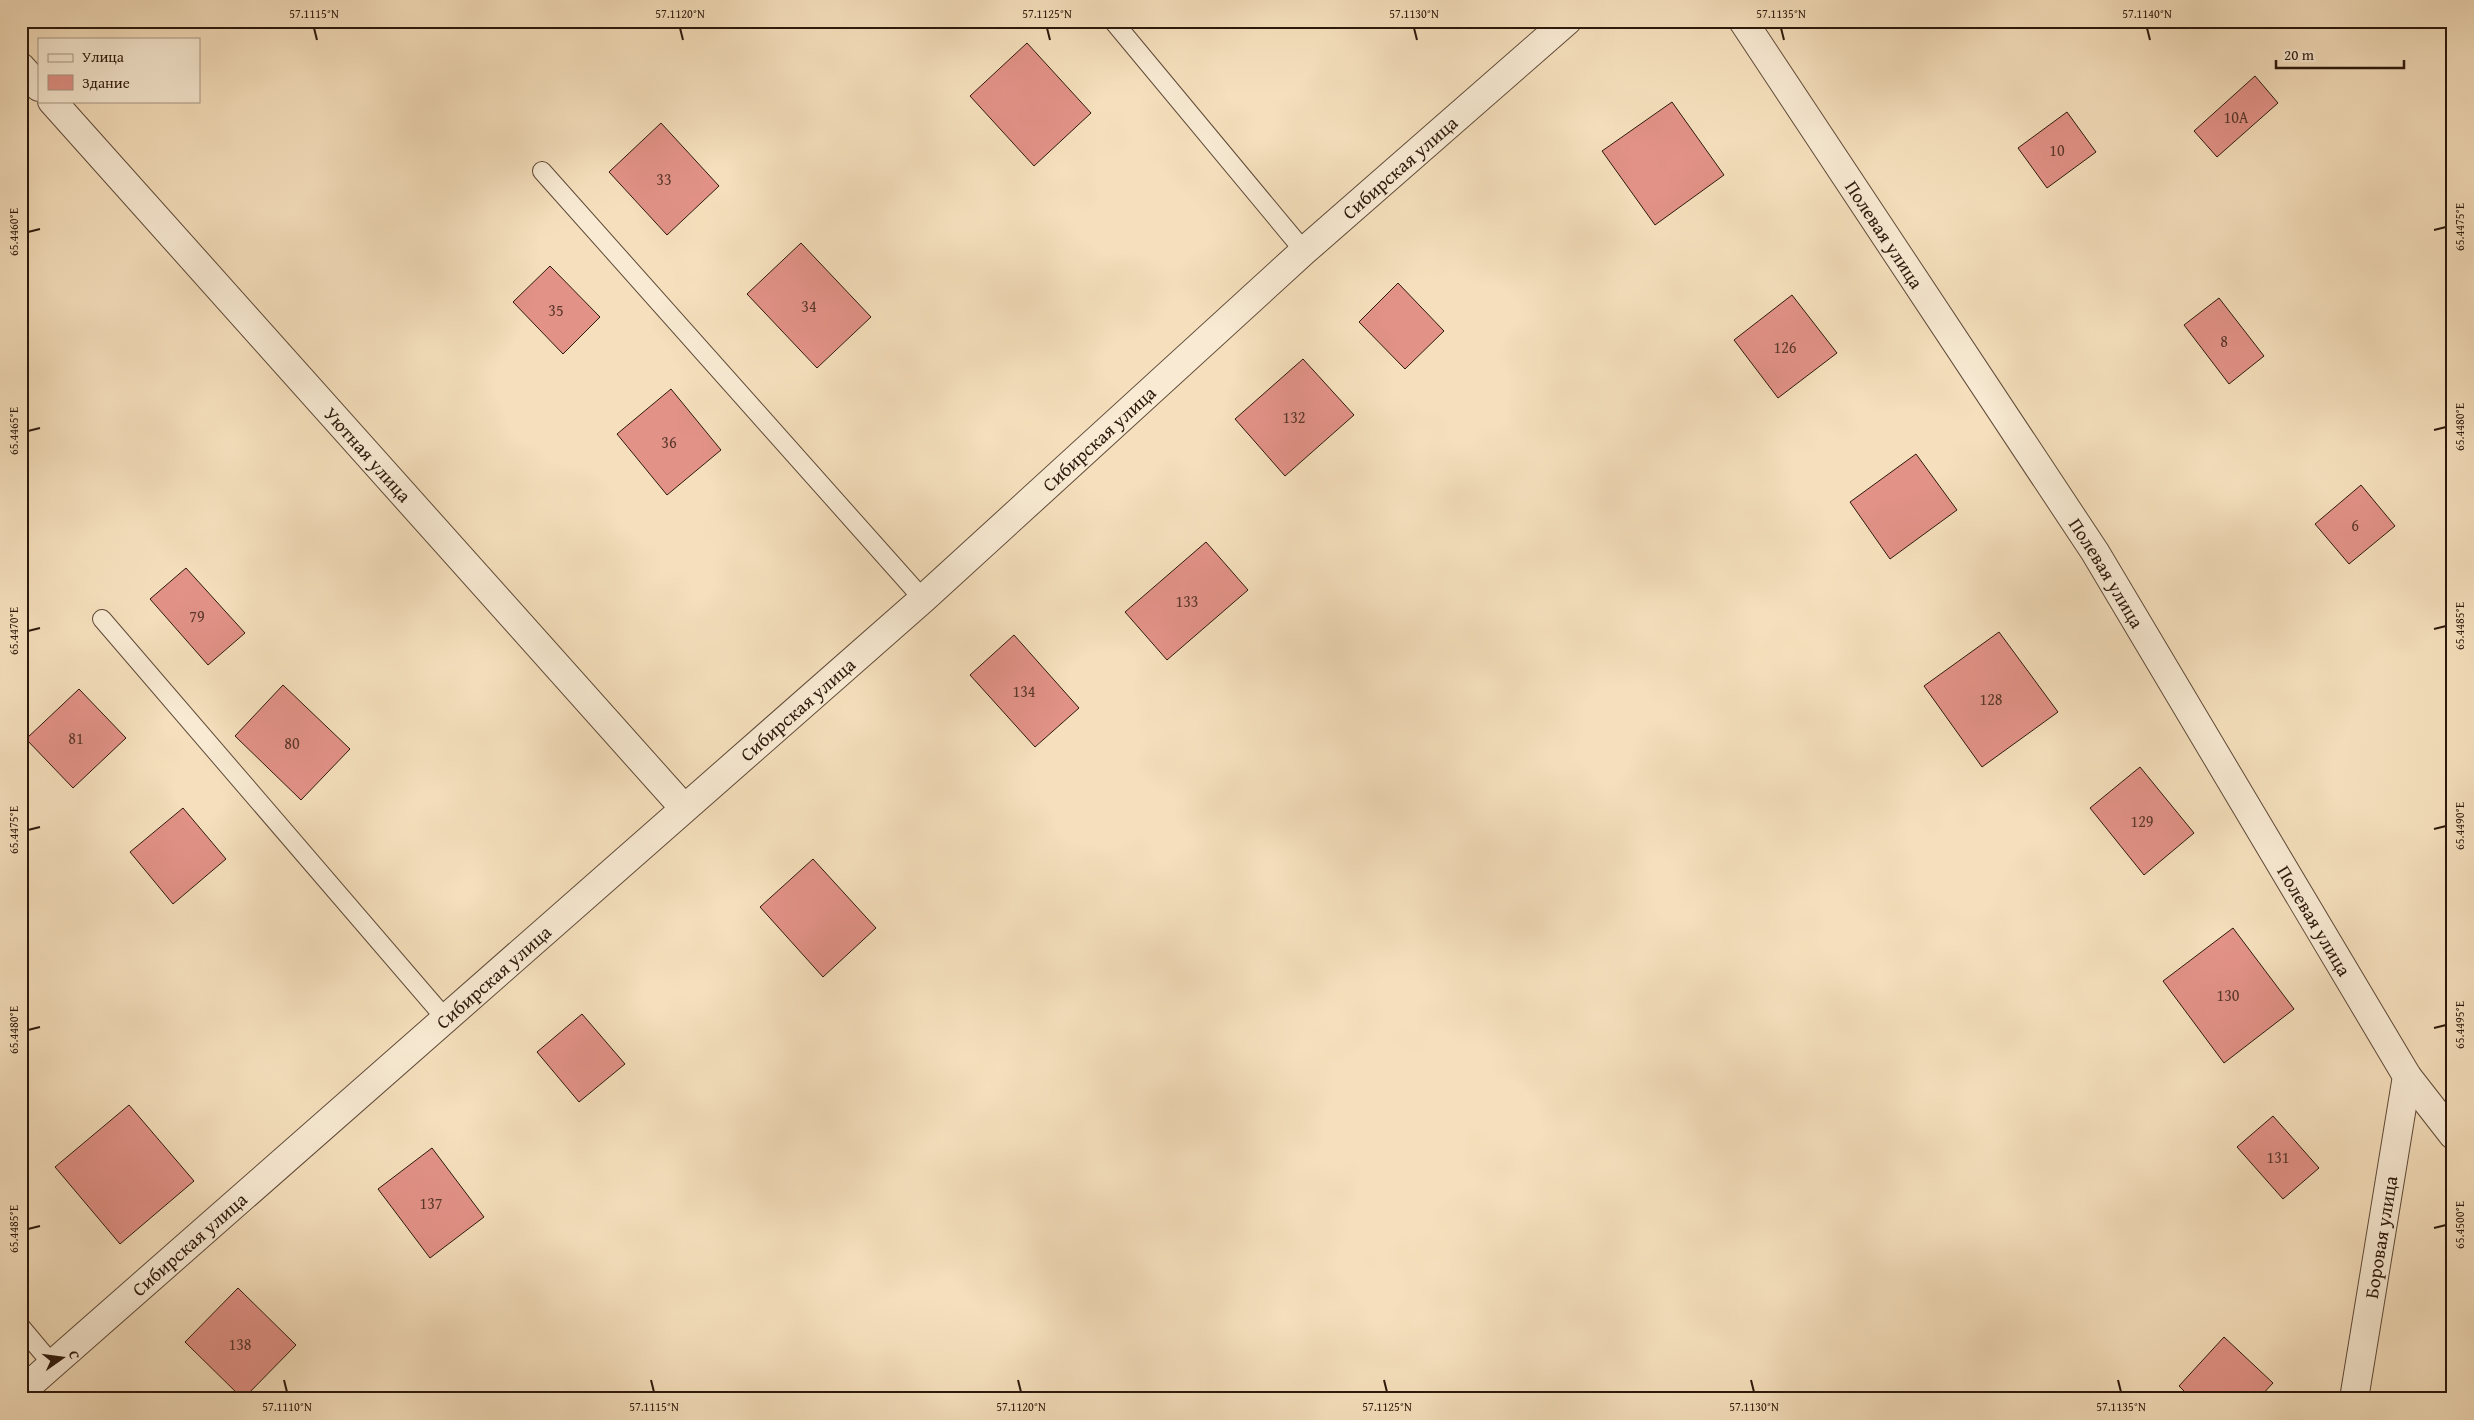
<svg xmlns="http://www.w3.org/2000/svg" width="2474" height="1420" font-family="'Gentium Book Plus',serif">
	<rect width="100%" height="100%" fill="#f5dfbc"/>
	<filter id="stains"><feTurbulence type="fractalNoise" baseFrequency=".004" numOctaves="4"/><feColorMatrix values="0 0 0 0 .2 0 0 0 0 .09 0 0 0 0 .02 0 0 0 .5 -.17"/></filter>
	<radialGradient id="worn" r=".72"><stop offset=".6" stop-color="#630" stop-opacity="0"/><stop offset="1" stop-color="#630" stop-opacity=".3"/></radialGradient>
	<!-- building -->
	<path fill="#e29287" stroke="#2d190c" d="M1913,21H1925L1917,27Z
		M1027,43L1091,113L1034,166L970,96Z
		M2255,76L2278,103L2217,157L2194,131Z
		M1672,102L1724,175L1655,225L1602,151Z
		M2067,112L2096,152L2047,188L2018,148Z
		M661,123L719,186L667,235L609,172Z
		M801,243L871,317L817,368L747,294Z
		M550,266L600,317L563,354L513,302Z
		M1398,283L1444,331L1405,369L1359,322Z
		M1792,295L1837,353L1778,398L1734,340Z
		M2219,298L2264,356L2229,384L2184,325Z
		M1303,359L1354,415L1285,476L1235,419Z
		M671,389L721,450L667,495L617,434Z
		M1916,454L1957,510L1890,559L1850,502Z
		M2361,485L2395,526L2349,564L2315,524Z
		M1206,542L1248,590L1167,660L1125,612Z
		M186,568L245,633L208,665L150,599Z
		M1999,632L2058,712L1982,767L1924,686Z
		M1014,635L1079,708L1035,747L970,675Z
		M283,685L350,749L301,800L235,736Z
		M79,689L126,738L73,788L26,739Z
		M2140,767L2194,833L2144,875L2090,808Z
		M183,808L226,859L173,904L130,852Z
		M813,859L876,928L823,977L760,907Z
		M2233,928L2294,1009L2224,1063L2163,981Z
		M582,1014L625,1064L579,1102L537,1052Z
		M129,1105L194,1181L120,1244L55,1167Z
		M2273,1116L2319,1168L2283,1199L2237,1147Z
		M432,1148L484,1217L430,1258L378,1189Z
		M238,1288L296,1345L243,1399L185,1342Z
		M2224,1337L2273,1383L2258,1399H2192L2179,1386Z"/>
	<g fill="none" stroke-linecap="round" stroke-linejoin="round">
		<defs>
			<path id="lane" d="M1113,21L1304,251
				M542,171L923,599
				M102,619L445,1018
				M21,1327L52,1364"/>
			<g id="street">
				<path id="s1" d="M1743,21L2095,552L2407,1076L2453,1135"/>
				<path d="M21,67L39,87"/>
				<path id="s2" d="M52,101L684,808"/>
				<path id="s3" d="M21,1392L923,599L1304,251L1567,21"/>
				<path id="s4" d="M2354,1399L2407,1076"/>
			</g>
		</defs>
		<!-- lane casing -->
		<use href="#lane" stroke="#5f4a38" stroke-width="20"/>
		<!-- street casing -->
		<use href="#street" stroke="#5f4a38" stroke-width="30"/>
		<!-- lane -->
		<use href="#lane" stroke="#f8ead3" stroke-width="18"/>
		<!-- street -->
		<use href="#street" stroke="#f8ead3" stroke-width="28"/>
	</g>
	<!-- ticks -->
	<path fill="none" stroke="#2d190c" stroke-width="2" d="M314,28L317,40M680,28L683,40M1047,28L1050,40M1414,28L1417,40M1781,28L1784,40M2147,28L2150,40M2434,230L2446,227M28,232L40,229M2434,430L2446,427M28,431L40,428M2434,629L2446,626M28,631L40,628M2434,829L2446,826M28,830L40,827M2434,1028L2446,1025M28,1030L40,1027M2434,1228L2446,1225M28,1229L40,1226M284,1380L287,1392M651,1380L654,1392M1018,1380L1021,1392M1384,1380L1387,1392M1751,1380L1754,1392M2118,1380L2121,1392"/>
	<g text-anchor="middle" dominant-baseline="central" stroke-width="4.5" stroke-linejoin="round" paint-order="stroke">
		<!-- number labels -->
		<g font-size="16" fill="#5a372b">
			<text x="2236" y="117">10А</text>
			<text x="2057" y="150">10</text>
			<text x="664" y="179">33</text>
			<text x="809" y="306">34</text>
			<text x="556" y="310">35</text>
			<text x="2224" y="341">8</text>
			<text x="1785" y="347">126</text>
			<text x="1294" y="417">132</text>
			<text x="669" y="442">36</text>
			<text x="2355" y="525">6</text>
			<text x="1187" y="601">133</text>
			<text x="197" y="616">79</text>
			<text x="1024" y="691">134</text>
			<text x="1991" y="699">128</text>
			<text x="76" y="738">81</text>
			<text x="292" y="743">80</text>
			<text x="2142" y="821">129</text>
			<text x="2228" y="995">130</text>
			<text x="2278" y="1157">131</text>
			<text x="431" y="1203">137</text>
			<text x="240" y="1344">138</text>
		</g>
		<!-- street labels -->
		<g font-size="19" fill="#2d190c" stroke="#f8ead3">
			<text stroke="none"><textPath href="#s3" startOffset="1844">Сибирская улица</textPath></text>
			<text stroke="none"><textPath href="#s1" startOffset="256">Полевая улица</textPath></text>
			<text stroke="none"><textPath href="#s3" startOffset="1439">Сибирская улица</textPath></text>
			<text stroke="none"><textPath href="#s2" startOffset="474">Уютная улица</textPath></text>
			<text stroke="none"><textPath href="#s1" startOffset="661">Полевая улица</textPath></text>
			<text stroke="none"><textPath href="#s3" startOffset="1034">Сибирская улица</textPath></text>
			<text stroke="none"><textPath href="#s1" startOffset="1066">Полевая улица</textPath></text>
			<text stroke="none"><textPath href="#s3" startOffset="629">Сибирская улица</textPath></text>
			<text stroke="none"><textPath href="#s4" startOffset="164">Боровая улица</textPath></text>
			<text stroke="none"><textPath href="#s3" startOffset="224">Сибирская улица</textPath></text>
		</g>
	</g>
	<!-- margin -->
	<rect width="2474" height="1420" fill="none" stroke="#f5dfbc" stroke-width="55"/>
	<!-- legend -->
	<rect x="38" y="38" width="162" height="65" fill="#f8ead3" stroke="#a79683"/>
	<rect x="48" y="54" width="25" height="8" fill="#f8ead3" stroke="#a79683"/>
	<text x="82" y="62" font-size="15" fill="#2d190c">Улица</text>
	<rect x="48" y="75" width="25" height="15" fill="#e29287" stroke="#a79683"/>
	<text x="82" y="88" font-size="15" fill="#2d190c">Здание</text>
	<!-- north arrow -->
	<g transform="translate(62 1358) rotate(76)" stroke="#f8ead3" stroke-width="4" paint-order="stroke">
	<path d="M0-4L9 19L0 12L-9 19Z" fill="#2d190c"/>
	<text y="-8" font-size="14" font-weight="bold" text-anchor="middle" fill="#2d190c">С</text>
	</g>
	<!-- scale -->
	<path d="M2276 60v8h128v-8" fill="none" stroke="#2d190c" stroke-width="2.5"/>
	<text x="2284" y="60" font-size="15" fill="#2d190c" stroke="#f8ead3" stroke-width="4" paint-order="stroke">20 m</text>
	<rect x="28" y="28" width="2418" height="1364" fill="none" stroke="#2d190c" stroke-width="2"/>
	<g font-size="12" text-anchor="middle" fill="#2d190c">
		<text x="314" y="18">57.1115°N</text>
		<text x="680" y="18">57.1120°N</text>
		<text x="1047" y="18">57.1125°N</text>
		<text x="1414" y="18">57.1130°N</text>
		<text x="1781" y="18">57.1135°N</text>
		<text x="2147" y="18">57.1140°N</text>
		<text transform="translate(2460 227) rotate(-90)" y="4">65.4475°E</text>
		<text transform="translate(14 232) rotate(-90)" y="4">65.4460°E</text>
		<text transform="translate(2460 427) rotate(-90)" y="4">65.4480°E</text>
		<text transform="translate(14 431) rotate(-90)" y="4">65.4465°E</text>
		<text transform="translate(2460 626) rotate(-90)" y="4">65.4485°E</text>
		<text transform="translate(14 631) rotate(-90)" y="4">65.4470°E</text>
		<text transform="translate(2460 826) rotate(-90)" y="4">65.4490°E</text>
		<text transform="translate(14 830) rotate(-90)" y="4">65.4475°E</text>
		<text transform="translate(2460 1025) rotate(-90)" y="4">65.4495°E</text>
		<text transform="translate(14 1030) rotate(-90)" y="4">65.4480°E</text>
		<text transform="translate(2460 1225) rotate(-90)" y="4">65.4500°E</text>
		<text transform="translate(14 1229) rotate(-90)" y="4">65.4485°E</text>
		<text x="287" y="1411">57.1110°N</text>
		<text x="654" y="1411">57.1115°N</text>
		<text x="1021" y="1411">57.1120°N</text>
		<text x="1387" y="1411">57.1125°N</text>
		<text x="1754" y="1411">57.1130°N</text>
		<text x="2121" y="1411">57.1135°N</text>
	</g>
	<rect width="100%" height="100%" filter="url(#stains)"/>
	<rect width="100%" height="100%" fill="url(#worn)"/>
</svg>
